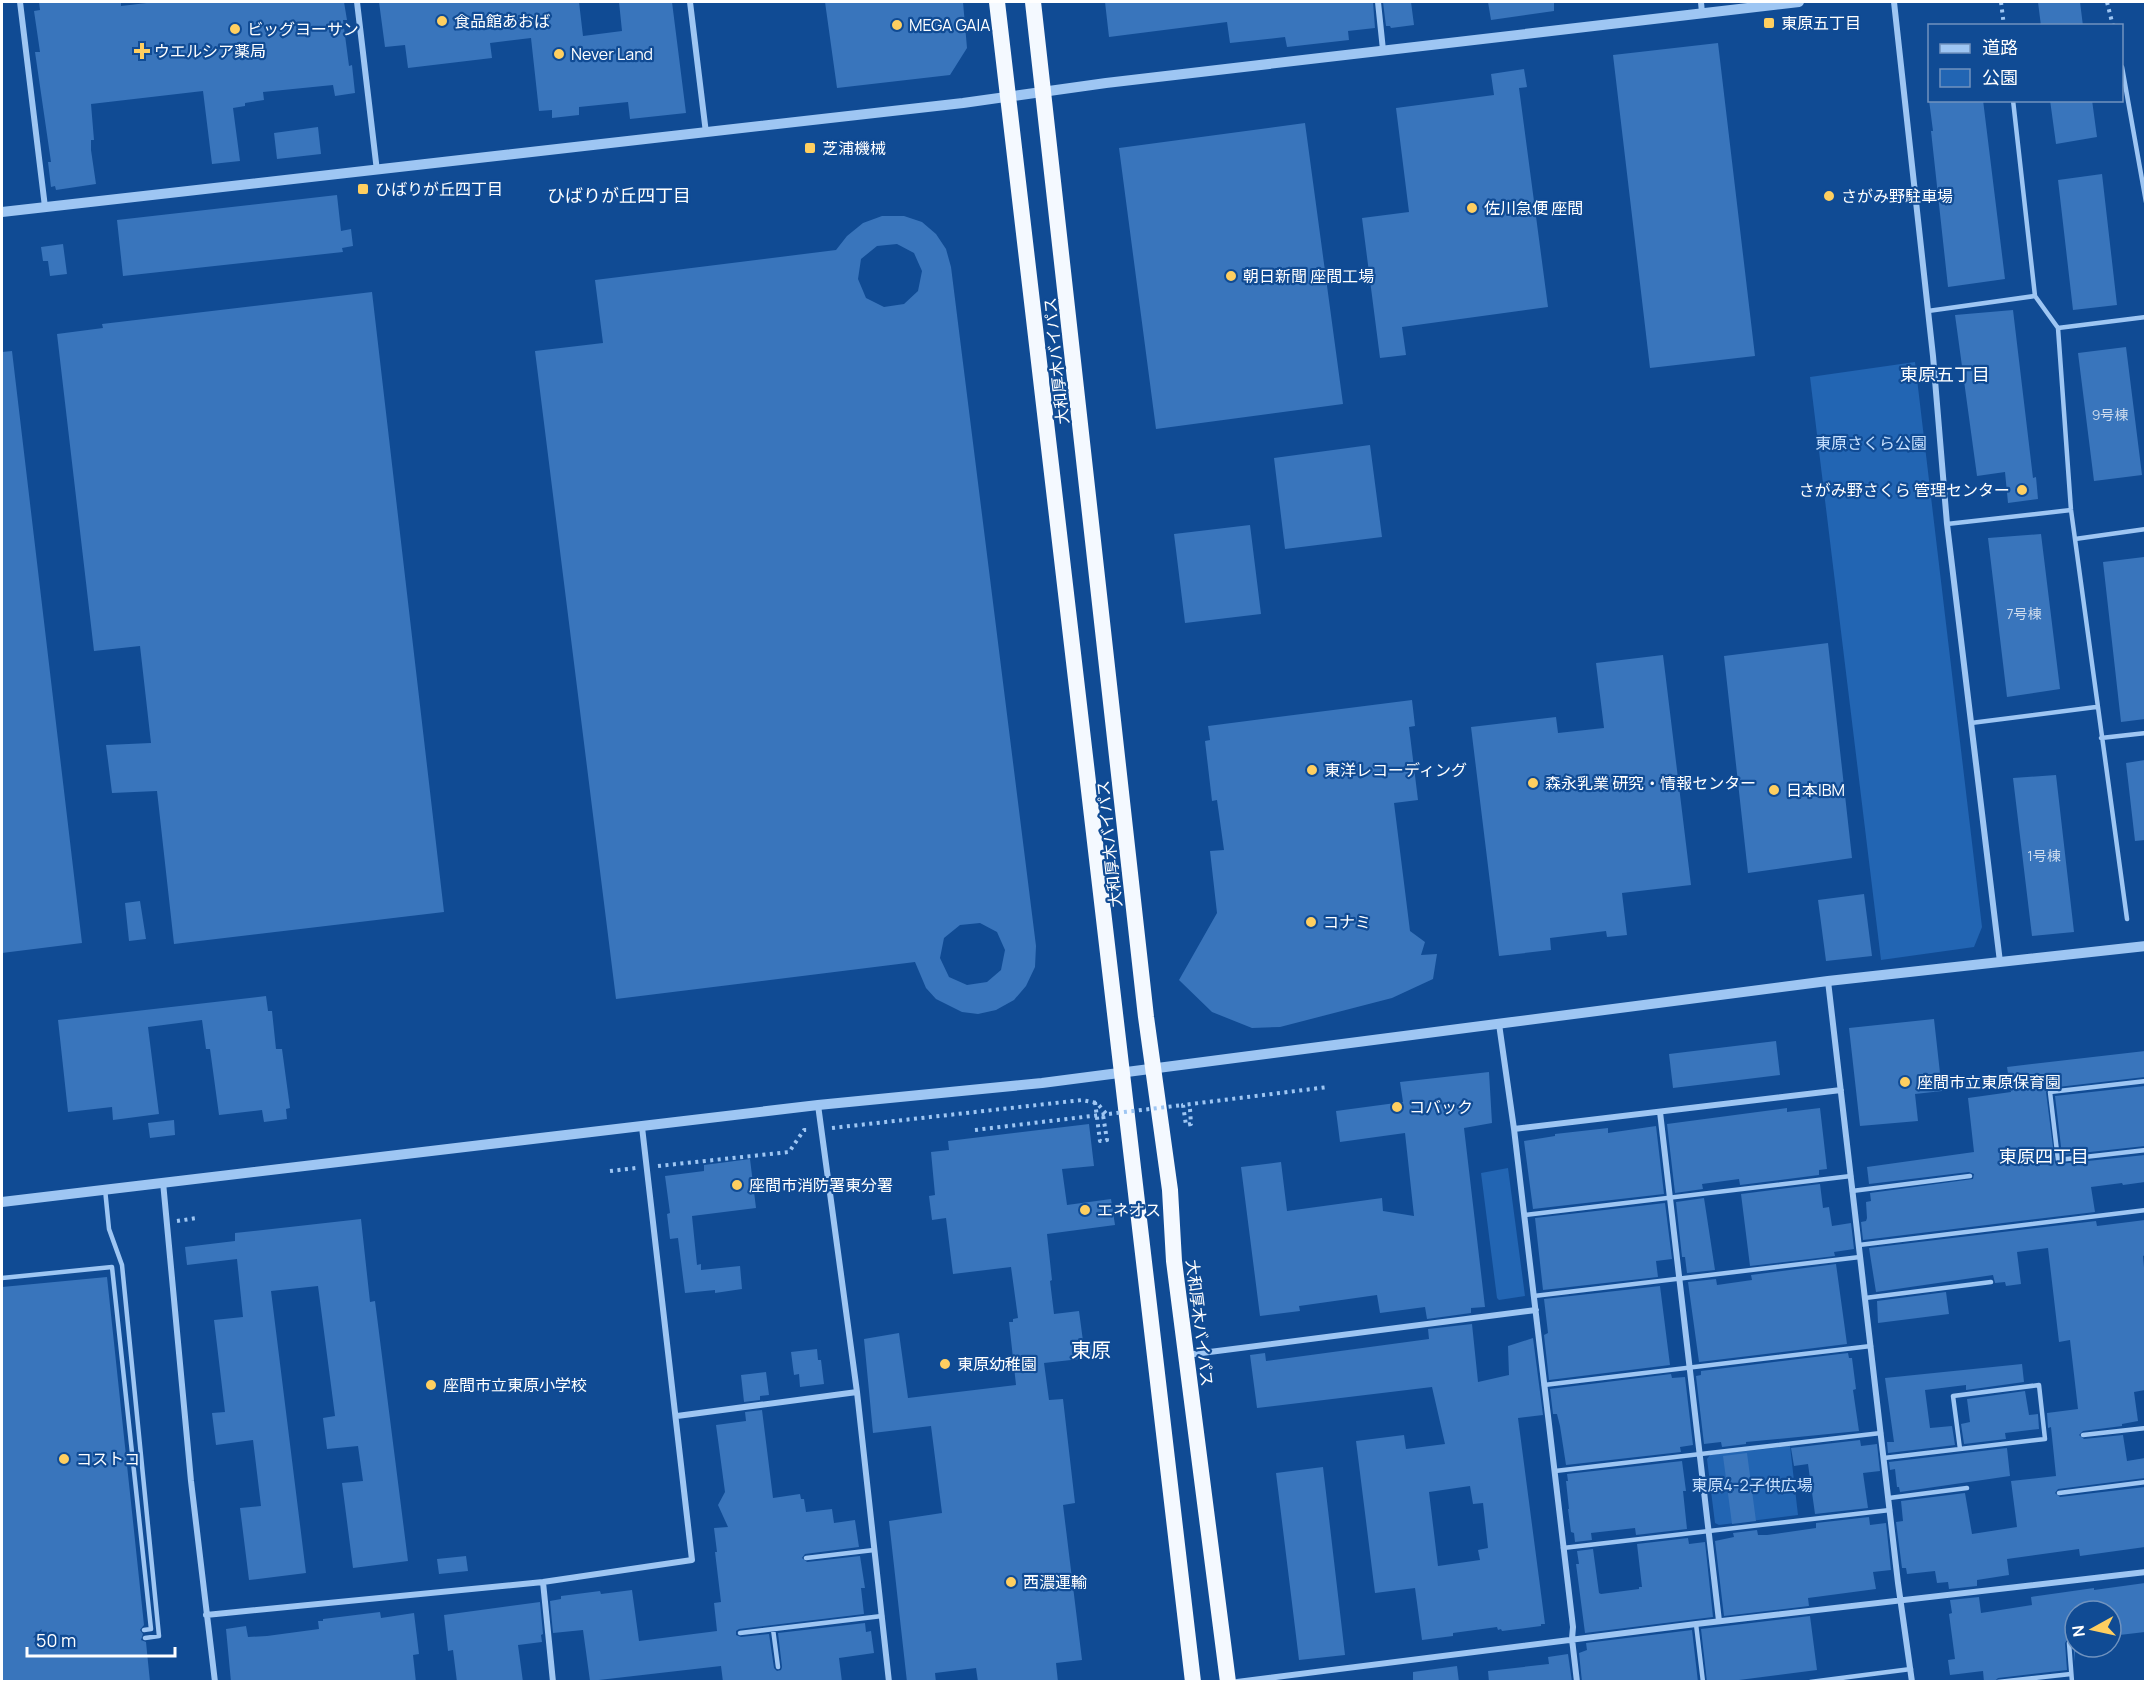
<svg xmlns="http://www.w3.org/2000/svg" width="2147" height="1683" font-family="Manrope,'Noto Sans JP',sans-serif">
	<rect width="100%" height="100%" fill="#104b94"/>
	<!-- green -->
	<path fill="#2265b3" d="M1915,362L1982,927L1974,947L1881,960L1810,377Z
		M1508,1168L1525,1296L1499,1300L1497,1298L1481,1173Z
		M1790,1446L1798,1515L1719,1525L1715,1523L1707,1459L1710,1455Z"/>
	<!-- building -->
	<path fill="#3975bc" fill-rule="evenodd" d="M39,2H121V6L155,2H344L347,20H343L349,66L352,65L355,93L335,96L333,85L263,92L264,100L245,103V106L233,108L240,161L212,164L203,91L91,104L94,140H91V150L96,184L56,190L55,186L51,187L48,162H51L35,52H40L34,11L40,10Z
		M379,2H579L583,36L622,31L619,2H672L686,113L630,119L628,102L579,107V115L552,118V110L539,111L531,38L490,43L492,58L408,68L405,45L385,47Z
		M825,2H963L967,48L950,75L837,88Z
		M1105,2H1373L1375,28L1348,31L1349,40L1287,47L1285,37L1230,43L1227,22L1109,37Z
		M1383,2H1411L1414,25L1391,28L1390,26H1386Z
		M1488,2H1554V11L1491,20Z
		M2038,2H2080L2083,26H2041Z
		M1718,43L1755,356L1650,368L1613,55Z
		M1524,69L1527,87L1519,88L1548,307L1402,327L1406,355L1380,358L1362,218L1409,212L1396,108L1494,95L1491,74Z
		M1929,100H1983L2005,279L1948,287L1931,131H1933Z
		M2050,100H2092L2097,137L2056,144Z
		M1305,123L1343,404L1156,429L1119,148Z
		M318,127L321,154L277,159L274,133Z
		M2102,174L2117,305L2073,310L2058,180Z
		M337,195L341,231L351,229L353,246L342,248L343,252L123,276L117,220Z
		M882,216H904L922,222L936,234L946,249L951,267L1036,946L1035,967L1026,986L1014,1000L996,1010L978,1014L962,1012L936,999L926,988L915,962L616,999L535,351L603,343L595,280L836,250L847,236L863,223ZM897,244L914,253L922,271L918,291L904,304L884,307L866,298L858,279L861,259L877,246ZM980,923L997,932L1005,950L1001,970L987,982L967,985L949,977L940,958L944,938L960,925Z
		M63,244L67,274L50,276L48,261H43L41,247Z
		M372,292L444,912L174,944L157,791L112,793L106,745L151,743L140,646L94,651L57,334L103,328L102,324Z
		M2013,310L2033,478L2036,477L2038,499L2008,503L2005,472L1977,476L1955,315Z
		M2126,347L2142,475L2094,481L2078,353Z
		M12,351L82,943L2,953V352Z
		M1370,445L1382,537L1285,549L1274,458Z
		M1250,525L1261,614L1185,623L1174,534Z
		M2041,534L2060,689L2007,697L1988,538Z
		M2144,557L2145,719L2121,722L2103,562Z
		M1828,643L1852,858L1748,873L1724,656Z
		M1663,655L1691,885L1622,893L1627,935L1607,937L1606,931L1550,938L1551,950L1499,956L1471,727L1556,717L1558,733L1604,728L1596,663Z
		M1412,700L1415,726L1409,727L1418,800L1394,803L1410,931L1425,942L1421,955L1437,954L1433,979L1392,998L1280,1027L1252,1028L1212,1012L1179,980L1217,913L1210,851L1224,850L1217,800L1212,801L1205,741L1210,740L1208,726Z
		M2145,760V840L2135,841L2126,763Z
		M2056,775L2074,932L2032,936L2013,778Z
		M1864,894L1872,956L1826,961L1818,900Z
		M140,901L146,939L129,941L125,903Z
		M266,996L268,1011H272L276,1049H282L290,1108L286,1109L287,1119L264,1122L262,1110L219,1115L210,1049H206L202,1020L148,1027L159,1114L113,1120L112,1107L68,1112L58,1020Z
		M1934,1019L1942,1091L1915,1094L1918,1121L1860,1126L1849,1028Z
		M1776,1041L1780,1075L1673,1088L1669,1054Z
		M2145,1051V1077L2049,1088L2046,1092L2055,1163L2059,1164L2145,1155V1182L2123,1185L2122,1183L2091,1187L2095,1212L1863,1240L1861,1222L1866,1221L1867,1218L1866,1202L1871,1201L1870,1193L1973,1179L1974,1174L1969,1172L1869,1184L1867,1167L1974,1152L1968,1098L2011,1092L2007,1067Z
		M1489,1072L1492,1123L1464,1128L1485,1307L1471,1308V1313L1427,1319L1425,1307L1380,1313L1377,1295L1299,1306L1300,1311L1260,1316L1241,1167L1281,1162L1287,1211L1382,1198L1383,1211L1414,1216L1405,1133L1340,1142L1336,1111L1403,1102L1400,1082Z
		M2145,1086V1146L2062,1155L2055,1096Z
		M1787,1108V1112L1820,1108L1827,1169L1819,1170V1175L1740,1185L1739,1179L1702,1184L1703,1189L1675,1193L1667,1124Z
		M174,1120L175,1135L150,1138L148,1123Z
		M1089,1124L1094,1166L1062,1169L1067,1205L1111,1199L1115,1225L1047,1234L1052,1280L1050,1281L1054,1314L1079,1311L1083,1341L1091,1340V1342L1105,1341L1107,1356L1044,1363L1049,1400L1063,1399L1075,1503L1063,1505L1082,1660L1056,1663L1058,1682H978L976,1668L935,1673L936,1682H907L889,1521L942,1513L931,1426L873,1433L864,1339L899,1333L908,1398L1016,1385L1009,1322H1013V1319L1018,1318L1011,1267L953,1274L946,1218L932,1220L929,1196L935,1195L931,1152L949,1150L948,1141Z
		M1656,1126L1664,1194L1533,1209L1524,1141L1555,1136V1134L1608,1128V1133Z
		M750,1159L756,1208L692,1216L697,1265L701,1264V1270L740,1266L742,1289L715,1293V1290L685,1293L678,1238L670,1239L667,1214L670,1213L665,1176L704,1171V1165Z
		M1820,1184L1823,1208L1829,1207L1832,1226L1851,1223L1854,1249L1834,1252L1835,1256L1750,1266L1741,1194Z
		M1704,1198L1715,1270L1687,1273L1685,1257H1682L1676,1202Z
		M1665,1203L1672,1259L1656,1261L1658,1277L1543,1290L1535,1218Z
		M361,1219L370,1302L375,1301L408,1561L353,1568L342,1483L363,1481L358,1446L327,1449L323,1418L335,1416L318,1286L271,1291L306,1573L249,1580L240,1508L261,1506L253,1440L216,1445L212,1413L225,1412L214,1320L243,1317L237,1259L187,1265L185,1247L235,1241V1233Z
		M2145,1220V1255L2143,1256L2145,1279V1390L2134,1392L2138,1421L2122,1424V1426L2083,1431L2079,1435L2084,1439L2123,1435L2127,1461L2145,1458V1478L2058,1489L2055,1493L2060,1497L2145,1487V1547L2080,1556L2079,1549L2007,1559L2009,1575L1977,1580V1586L1949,1589L1948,1582L1937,1583L1935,1571L1907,1574L1906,1568H1902L1896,1522L1903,1521L1901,1501L1965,1493L1972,1534L2017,1527L2011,1481L2056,1476L2051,1427L2048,1428L2047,1413L2078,1409L2070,1340L2059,1342L2048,1248L2017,1252L2021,1284L2006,1286L2005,1282L1995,1283L1993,1275L1876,1292L1869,1248L2096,1221L2097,1226Z
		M1836,1264L1847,1344L1699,1362L1688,1282L1716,1279L1717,1285L1752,1280L1751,1275Z
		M107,1277L144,1625L140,1630L143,1634L141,1640L146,1642L150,1682H2V1287Z
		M1660,1286L1670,1365L1549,1380L1544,1335L1548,1333L1544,1299Z
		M1946,1292L1949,1314L1878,1323L1877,1301Z
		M1472,1324L1478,1382L1509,1375L1508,1346L1533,1338L1543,1415L1518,1418L1545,1624H1541V1626L1502,1631L1501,1629L1498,1630L1497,1627L1453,1633V1636L1422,1640L1415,1588L1375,1593L1356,1441L1404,1435L1406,1449L1445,1444L1432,1387L1257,1408L1250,1355L1265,1353L1266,1361L1429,1339L1428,1329ZM1470,1486L1473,1504L1483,1503L1488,1548L1478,1550L1480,1560L1438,1566L1429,1492Z
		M817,1349L818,1360H821L824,1384L800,1387L799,1374L794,1375L791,1352Z
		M1848,1353L1849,1358H1852L1856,1389L1853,1390L1859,1431L1746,1442V1444L1722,1447L1721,1442L1704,1444L1696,1376L1701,1375V1371Z
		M2022,1364L2024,1382L1966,1390V1385L1925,1390L1930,1428L1952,1426L1955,1445L1888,1453L1887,1442H1894L1885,1378Z
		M766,1372L769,1395L760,1396V1400L744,1402L741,1375Z
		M1671,1374L1672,1378L1685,1377L1693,1445L1680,1447L1681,1452L1566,1465L1560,1426L1557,1414H1553L1550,1389Z
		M2025,1391L2029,1415L2038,1414L2039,1429L2005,1433L2006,1439L1964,1444L1961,1424L1970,1422L1967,1399Z
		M762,1410L773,1498L800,1494L801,1499H804L806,1512L832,1509L834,1523L855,1520L859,1547L805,1554L802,1558L807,1562L860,1556L865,1588H861L864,1614L739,1629L736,1631V1635L741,1637L769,1634L774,1668L777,1671L781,1670L782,1667L778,1633L865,1623L866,1632L871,1631L874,1653L839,1658L842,1682H723L721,1666L590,1681L583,1630L553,1633L550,1601L561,1599V1596L600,1591L601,1594L632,1590L639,1641L717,1631L714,1603L721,1602L715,1552H717L714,1528L728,1527L718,1505L725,1492L716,1425L746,1421L745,1412Z
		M1860,1440L1861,1446L1877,1444L1880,1471L1863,1473L1868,1508L1815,1514L1808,1464L1794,1466L1791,1448Z
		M2007,1448L2010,1476L1900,1492L1899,1487H1897L1895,1469L1890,1470L1889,1462Z
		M1747,1453L1756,1521L1732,1524L1723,1456Z
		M1682,1461L1686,1491H1683L1687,1529L1636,1535L1635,1528L1591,1533L1592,1540L1575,1542L1574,1533L1571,1532L1568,1509H1569L1566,1481H1568L1567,1474Z
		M1323,1467L1345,1655L1299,1660L1276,1473Z
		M1869,1517L1870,1525L1886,1523L1891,1570L1873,1572L1876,1589L1808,1598L1809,1606L1724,1616L1715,1541L1734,1537L1733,1533L1757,1530L1758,1535H1767L1816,1528V1523Z
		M1688,1538L1689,1544L1705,1542L1713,1617L1585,1633L1576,1564H1579L1577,1551L1593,1549L1599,1593L1601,1594L1639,1589V1587H1642L1637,1544Z
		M466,1556L468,1571L439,1574L437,1559Z
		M2145,1583V1632L2111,1636V1611H2075V1662L2073,1642L2068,1639L2065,1643L2067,1670L1998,1678L1994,1682H1984L1983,1671L1950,1675L1948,1660L1955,1659L1949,1614L1952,1613L1950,1600L1979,1597L1981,1613L2032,1605L2031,1597L2094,1588V1590Z
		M540,1602L543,1634L541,1635L542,1642L518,1645L523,1682H457L453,1650L448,1651L444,1615Z
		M380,1612L381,1618L414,1613L419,1654L413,1655L416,1682H231L226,1629L246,1626L248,1637L267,1636L319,1629L318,1621H323V1619Z
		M1810,1616L1817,1670L1739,1680L1740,1682H1707L1701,1629Z
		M1692,1630L1698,1682H1582L1579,1653L1587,1650L1586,1643Z
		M1568,1654L1572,1682H1489L1488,1671L1549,1664L1548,1657Z
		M1457,1666L1459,1682H1413V1672Z"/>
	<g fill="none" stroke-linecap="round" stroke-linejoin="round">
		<!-- path -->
		<path stroke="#9ec6f3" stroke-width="4" stroke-dasharray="3 4.5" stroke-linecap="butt" d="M2001,2L2004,26
			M2107,2L2113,26
			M1095,1102L1100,1141L1107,1140L1103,1115
			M1190,1109L1191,1124L1186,1125L1183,1105L1328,1087
			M832,1128L1082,1100L1097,1103L1108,1116
			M658,1166L789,1152L804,1130H810
			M610,1171L636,1168
			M177,1221L197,1218"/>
		<!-- service -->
		<path stroke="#9ec6f3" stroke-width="4.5" d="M2122,67L2146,202
			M2013,100L2035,296L2058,328L2071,510L2127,919
			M1928,311L2035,296
			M2058,328L2146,317
			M1947,524L2071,510
			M2075,539L2146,529
			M1971,723L2096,707
			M2101,738L2146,733
			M2146,1081L2050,1092L2058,1160L2146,1150
			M105,1189L109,1229L122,1265L159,1636L145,1638
			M1852,1191L1970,1176
			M1525,1215L1851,1176
			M1859,1245L2146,1210
			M2,1278L112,1267L151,1629L144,1630
			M1534,1296L1860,1257
			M1865,1298L1991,1282
			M1544,1385L1871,1346
			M2083,1435L2146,1428
			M1884,1458L2045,1439L2039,1385L1953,1396L1960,1449
			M1555,1471L1881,1433
			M2059,1493L2146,1482
			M1889,1498L1967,1488
			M1563,1548L1890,1510
			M806,1558L874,1550
			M1696,1624L1703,1682
			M773,1629L778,1667
			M740,1633L882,1616
			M2069,1643L2072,1682
			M1810,1682L1911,1669
			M1998,1682L2071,1674"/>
		<!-- minor -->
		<path stroke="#9ec6f3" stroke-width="6" d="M20,2L45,207
			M357,2L377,171
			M690,2L706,133
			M1378,2L1383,50
			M1701,2L1702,13
			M1894,2L1933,356L1947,524L2000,962
			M1828,981L1898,1583L1912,1682
			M1499,1024L1514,1129L1573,1627L1572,1639L1577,1682
			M818,1105L857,1392L889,1682
			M1660,1112L1719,1621
			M1514,1129L1841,1090
			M163,1182L191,1481L215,1682
			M1186,1355L1536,1310
			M677,1416L857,1392
			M543,1582L553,1682
			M206,1615L543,1582L692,1560L642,1127
			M1237,1682L1696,1624L2146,1572"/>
		<!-- tertiary -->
		<path stroke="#9ec6f3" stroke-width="10" d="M2,212L963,103L1106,83L1799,2
			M2,1202L818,1105L1042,1083L1828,981L2146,946"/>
		<!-- trunk -->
		<path stroke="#f4f9ff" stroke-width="16" d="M997,2L1193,1682
			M1033,2L1146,1017L1170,1190L1174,1261L1228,1682"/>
		<!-- path-bridge -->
		<path stroke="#9ec6f3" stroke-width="4" stroke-dasharray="3 4.5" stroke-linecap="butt" d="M975,1130L1183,1105"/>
	</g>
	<!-- markers -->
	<g fill="#ffcf60" stroke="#104b94" stroke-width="2">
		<circle cx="442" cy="21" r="6"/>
		<rect x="1763" y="17" width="12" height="12" rx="3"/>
		<circle cx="897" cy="25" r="6"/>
		<circle cx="235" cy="29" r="6"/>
		<path d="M139 42h6v6h6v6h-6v6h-6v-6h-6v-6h6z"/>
		<circle cx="559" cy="54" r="6"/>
		<rect x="804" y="142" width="12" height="12" rx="3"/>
		<rect x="357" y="183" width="12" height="12" rx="3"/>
		<circle cx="1829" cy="196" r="6"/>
		<circle cx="1472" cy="208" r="6"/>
		<circle cx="1231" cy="276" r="6"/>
		<circle cx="2022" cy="490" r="6"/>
		<circle cx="1312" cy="770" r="6"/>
		<circle cx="1533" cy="783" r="6"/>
		<circle cx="1774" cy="790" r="6"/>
		<circle cx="1311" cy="922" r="6"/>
		<circle cx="1905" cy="1082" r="6"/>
		<circle cx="1397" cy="1107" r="6"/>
		<circle cx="737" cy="1185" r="6"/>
		<circle cx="1085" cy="1210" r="6"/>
		<circle cx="945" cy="1364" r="6"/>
		<circle cx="431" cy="1385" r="6"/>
		<circle cx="64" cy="1459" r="6"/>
		<circle cx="1011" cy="1582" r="6"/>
	</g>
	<g text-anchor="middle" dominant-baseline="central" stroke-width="4.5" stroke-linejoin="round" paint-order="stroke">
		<!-- number labels -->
		<g font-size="14" fill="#cedcee">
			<text x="2110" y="414">9号棟</text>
			<text x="2024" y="613">7号棟</text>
			<text x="2044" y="855">1号棟</text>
		</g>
		<!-- poi labels -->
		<g font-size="16" fill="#fff" stroke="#104b94" text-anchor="start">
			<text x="454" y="21">食品館あおば</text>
			<text x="1781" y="23">東原五丁目</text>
			<text x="909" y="25">MEGA GAIA</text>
			<text x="247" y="29">ビッグヨーサン</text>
			<text x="154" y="51">ウエルシア薬局</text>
			<text x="571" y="54">Never Land</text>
			<text x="822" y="148">芝浦機械</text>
			<text x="375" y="189">ひばりが丘四丁目</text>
			<text x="1841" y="196">さがみ野駐車場</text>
			<text x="1484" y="208">佐川急便 座間</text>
			<text x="1243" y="276">朝日新聞 座間工場</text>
			<text x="2010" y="490" text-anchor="end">さがみ野さくら 管理センター</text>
			<text x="1324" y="770">東洋レコーディング</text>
			<text x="1545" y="783">森永乳業 研究・情報センター</text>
			<text x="1786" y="790">日本IBM</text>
			<text x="1323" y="922">コナミ</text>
			<text x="1917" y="1082">座間市立東原保育園</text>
			<text x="1409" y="1107">コバック</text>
			<text x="749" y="1185">座間市消防署東分署</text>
			<text x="1097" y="1210">エネオス</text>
			<text x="957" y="1364">東原幼稚園</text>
			<text x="443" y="1385">座間市立東原小学校</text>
			<text x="76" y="1459">コストコ</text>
			<text x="1023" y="1582">西濃運輸</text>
		</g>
		<!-- street labels -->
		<g font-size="16" fill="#fff" stroke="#104b94">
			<text transform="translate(1056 361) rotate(-96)">大和厚木バイパス</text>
			<text transform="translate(1109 844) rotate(-96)">大和厚木バイパス</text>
			<text transform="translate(1200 1323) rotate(83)">大和厚木バイパス</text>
		</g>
		<!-- park labels -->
		<g font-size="16" fill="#c6e0fe" stroke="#104b94">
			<text x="1871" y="443">東原さくら公園</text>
			<text x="1752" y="1485">東原4-2子供広場</text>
		</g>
		<!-- neighbourhood labels -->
		<g font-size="18" fill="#fff" stroke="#104b94">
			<text x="619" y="195">ひばりが丘四丁目</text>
			<text x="1945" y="374">東原五丁目</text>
			<text x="2044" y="1156">東原四丁目</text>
		</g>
		<!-- quarter labels -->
		<g font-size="20" fill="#fff" stroke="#104b94">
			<text x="1091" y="1349">東原</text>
		</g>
	</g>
	<!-- border -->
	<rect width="2147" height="1683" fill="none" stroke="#ffffff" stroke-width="6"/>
	<!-- legend -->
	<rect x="1928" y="24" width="195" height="78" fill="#104b94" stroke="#7093bf" stroke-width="1.5"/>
	<rect x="1940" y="44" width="30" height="9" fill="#9ec6f3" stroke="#7093bf" stroke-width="1.5"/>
	<text x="1982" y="54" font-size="18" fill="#ffffff">道路</text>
	<rect x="1940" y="69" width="30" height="18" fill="#2265b3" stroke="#7093bf" stroke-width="1.5"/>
	<text x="1982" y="84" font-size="18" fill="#ffffff">公園</text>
	<!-- north arrow -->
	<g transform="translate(2093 1629) rotate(262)"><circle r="28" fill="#104b94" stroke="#7093bf" stroke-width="1.5"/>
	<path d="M0-4.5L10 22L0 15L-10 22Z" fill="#ffcf60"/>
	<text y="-9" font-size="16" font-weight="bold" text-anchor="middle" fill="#ffffff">N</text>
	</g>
	<!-- scale -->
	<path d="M27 1647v9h148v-9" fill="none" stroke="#ffffff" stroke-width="3"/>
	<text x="36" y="1647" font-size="18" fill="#ffffff" stroke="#104b94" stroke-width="4.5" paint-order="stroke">50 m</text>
</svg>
